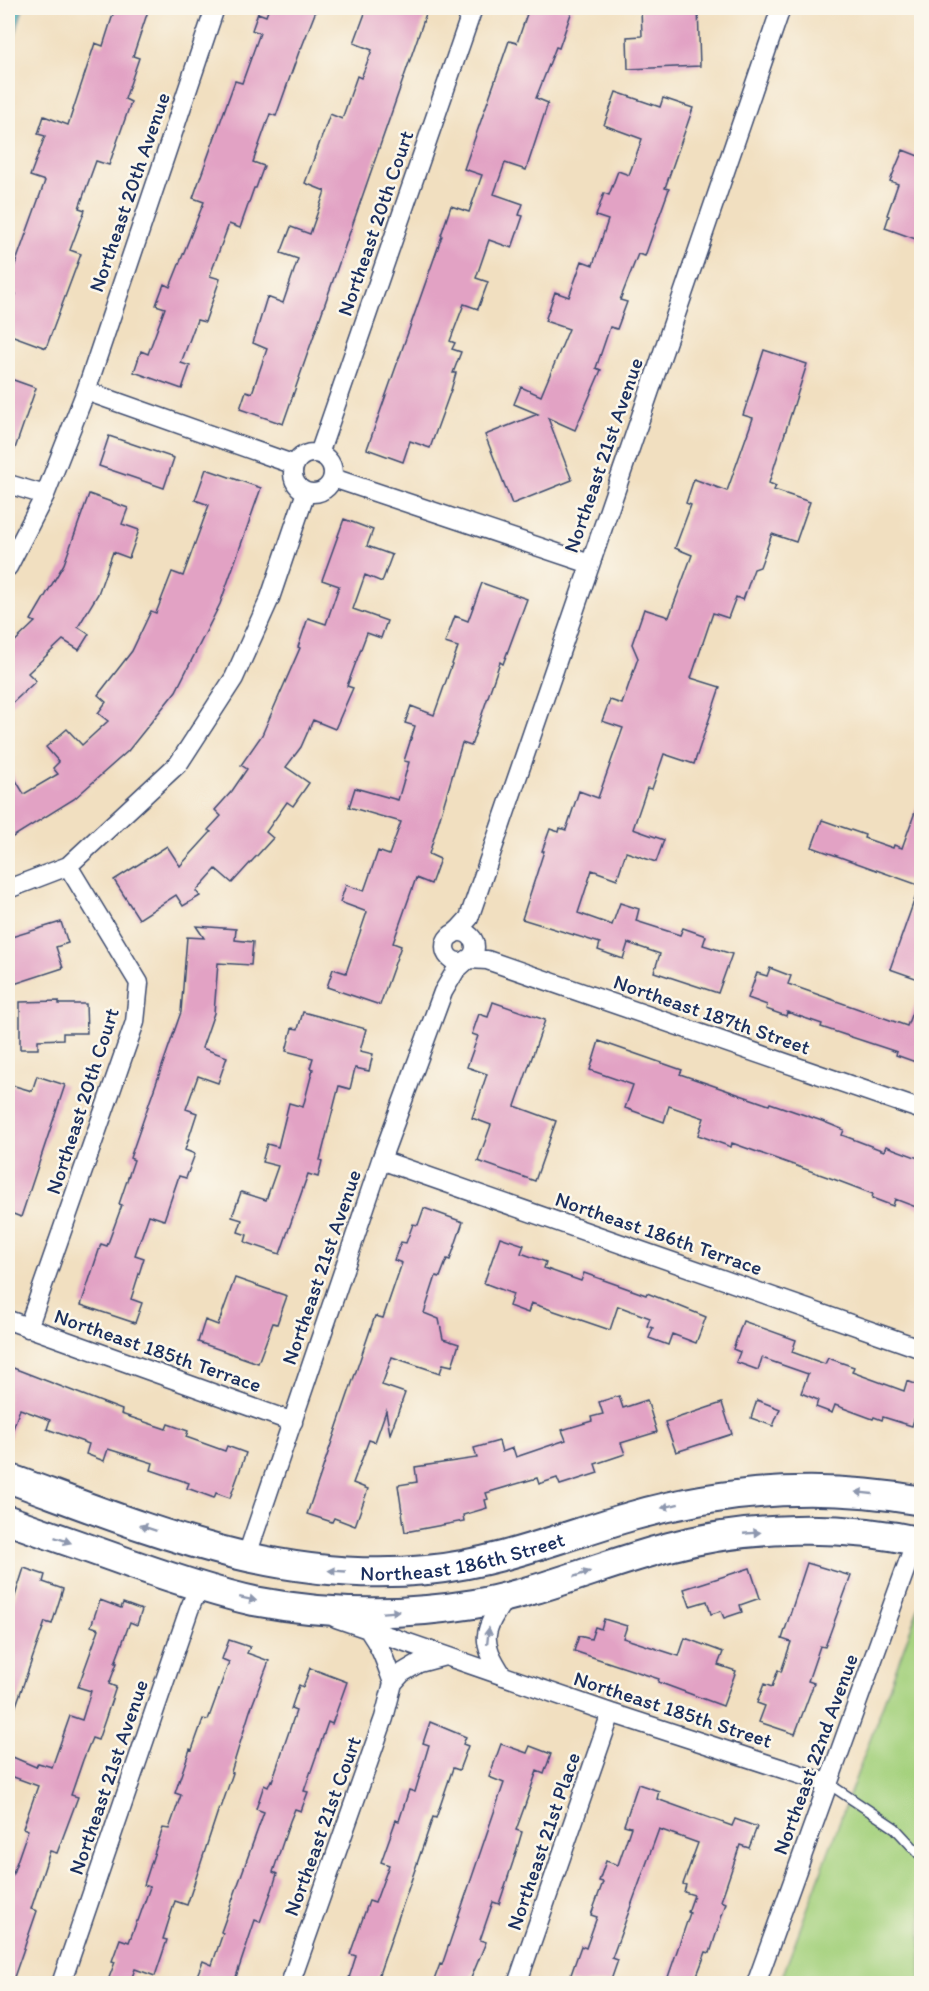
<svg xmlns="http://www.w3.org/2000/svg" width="929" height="1991" font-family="Itim,sans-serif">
	<rect width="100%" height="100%" fill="#fbf7ec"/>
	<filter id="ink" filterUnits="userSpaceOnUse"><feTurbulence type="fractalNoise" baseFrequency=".0167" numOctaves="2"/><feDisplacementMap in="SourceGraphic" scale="12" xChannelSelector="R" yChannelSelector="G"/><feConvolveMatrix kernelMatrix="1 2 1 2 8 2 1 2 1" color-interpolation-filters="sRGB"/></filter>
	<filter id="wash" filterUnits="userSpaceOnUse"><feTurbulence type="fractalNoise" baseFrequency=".008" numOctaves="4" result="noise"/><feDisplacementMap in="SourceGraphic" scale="24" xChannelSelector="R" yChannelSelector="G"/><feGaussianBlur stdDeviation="1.35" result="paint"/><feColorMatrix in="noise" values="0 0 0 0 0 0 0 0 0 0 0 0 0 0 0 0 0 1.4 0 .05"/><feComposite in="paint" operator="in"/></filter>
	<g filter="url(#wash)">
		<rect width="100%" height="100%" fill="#f1dfc0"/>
		<!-- green -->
		<path fill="#a5d17e" stroke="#60806e" stroke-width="1.5" d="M921,1601V1983H780Z"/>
		<!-- water -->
		<path fill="#3daeb6" stroke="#2c6e8a" stroke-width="1.5" d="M8,8H23L8,60Z"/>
		<g id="blocks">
			<!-- building -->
			<path fill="#e2a2c4" d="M115,8H149L133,56L139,58L125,99L131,102L109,165L96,161L79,208L85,210L70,250L81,254L46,348L8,334V319L16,294L8,291V284L45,181L30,176L45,136L38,134L44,116L68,125L95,43L103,46Z
				M269,8H317L301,49H300L276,116L270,114L253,162L264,166L256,188H254L240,228L229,224L212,270L210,276L220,279L205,322L197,320L181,363L190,366L182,389L134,372L141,351L148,354L165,308L156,305L164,284L170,287L204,202L193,198L235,81L242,83L260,33L252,30L258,13L266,16Z
				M367,8H428L283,424L240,409L246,391L252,393L267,349L253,343L267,297L283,303L298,259L281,253L291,227L310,234L325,191L305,183L330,114L342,119L357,76L361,78L372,50L354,43Z
				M529,8H573L559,48L556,47L536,98L548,103L526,170L505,163L494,194L523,204L519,215L523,216L512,248L489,240L476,278L488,282L478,309L464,304L450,341L455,343L452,349L461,352L453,373H456L451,390L430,448L410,441L403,462L367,449L442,236L441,235L451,206L469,212L482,175L464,169L509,41L517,43Z
				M641,8H698L700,66L628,69L627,37L642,36Z
				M616,92L660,107L663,98L693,108L665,188L669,189L645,256L638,254L620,300L627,302L617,329L610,327L596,368L601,370L575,430L548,418L572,480L512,504L485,435L538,414L514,404L521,387L541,396L569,329L545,321L555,292L569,297L582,261L593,265L608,220L596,216L604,193L609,195L618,171L629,175L642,139L604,125Z
				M903,150L921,157V241L885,228L889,216L887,215L898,184L890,181Z
				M764,350L807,364L769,483L776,486L774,490L810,502L796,542L772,534L760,567L754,569L743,600L736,597L728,618L713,613L691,678L720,687L694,764L664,754L652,789L647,788L633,829L664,840L656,862L626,852L617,879L592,870L578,913L612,925L620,903L639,909L636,921L680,935L683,928L706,936L703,945L732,954L718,993L654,972L660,954L628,943L623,959L598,950L600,943L522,919L544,851H542L550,829L559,832L560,828L566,830L579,791L598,798L623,728L602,721L610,700L622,704L638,658L632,644L644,609L669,617L692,555L675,548L691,505L686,503L694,479L727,491L753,418L743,415Z
				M8,378L36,388L10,463L8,462Z
				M109,436L174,458L164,488L99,466Z
				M206,469L261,488L220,604L176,691L128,751L74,799L8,840V767L24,794L58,774L53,768L59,762L46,747L67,729L82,745L108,721L98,713L106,702L98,695L132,651L151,611L156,613L172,572L183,576L209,505L195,500Z
				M89,494L128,508L122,524L139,530L129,558L113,552L98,594L78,627L89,634L79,650L63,640L28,673L36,681L8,707V648L35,622L31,620L64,564Z
				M344,519L373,530L367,546L392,555L382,582L365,575L353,609L387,621L381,638L367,633L347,686L353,688L335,729L313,720L301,747L286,767L309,783L293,806L287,802L266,832L273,838L232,883L216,869L196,891L200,896L183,906L176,895L139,919L114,880L167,846L180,866L211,832L208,830L221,816L215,810L232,791L247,769L241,765L262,735L300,648L298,647L308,618L326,624L339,586L322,580Z
				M482,583L527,599L503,664L500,662L471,746L462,743L429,854L440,859L431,884L416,878L393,943L401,946L380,1005L327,987L333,969L346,973L367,912L340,902L346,885L364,891L378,851L389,855L401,822L349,807L355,788L398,800L409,762L404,761L415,726L405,723L411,706L434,715L458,647L445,643L455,616L468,621Z
				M919,801H921V886L812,847L822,820L865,835L864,838L893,848L894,845L902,848Z
				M919,887L921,888V980L890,969Z
				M61,922L68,943L56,947L63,968L8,986V938Z
				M196,926L236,929L235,940L253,942L251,965L218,963L214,1013L202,1048L227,1057L218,1083L198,1076L186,1109L197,1113L185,1150L195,1154L186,1178L179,1176L164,1220L149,1215L135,1255L144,1258L131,1299L142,1303L135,1323L81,1305L101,1244L107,1246L122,1205L119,1204L134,1160L130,1158L181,1012L187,937L204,938Z
				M770,968L791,976L788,984L907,1026L920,991H921V1064L896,1055L897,1052L821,1027L822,1024L787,1012L786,1016L766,1009L767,1005L748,998L757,973L767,976Z
				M59,1001V1004H86L87,1033H63V1039L38,1040V1049H20V1002Z
				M493,1002L545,1020L515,1106L556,1121L535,1181L478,1161L491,1125L472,1118L487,1074L467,1067L478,1036L472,1034L479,1014L488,1017Z
				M303,1012L366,1029L360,1051L373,1054L369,1071L355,1068L350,1089L339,1086L320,1160L322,1161L318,1177L308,1174L280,1254L245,1242L247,1235L238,1232L242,1220L232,1217L241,1192L266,1200L278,1166L262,1162L267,1144L278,1147L289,1103L303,1107L313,1069L310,1068L313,1058L286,1051L292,1028L298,1029Z
				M599,1041L682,1070L680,1074L769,1105L770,1103L822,1121L844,1130L842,1135L884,1151L886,1146L921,1159V1209L895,1199L893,1206L872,1198L873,1194L836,1180L732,1143L731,1147L698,1135L704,1118L669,1106L664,1122L625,1108L633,1085L590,1070Z
				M37,1076L65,1085L21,1217L8,1212V1084L32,1091Z
				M424,1208L463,1222L450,1260L447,1259L440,1277L436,1276L424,1313L439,1319L443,1339L459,1344L452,1366L443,1364L440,1373L392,1357L382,1385L405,1393L390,1434L386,1411L375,1442L369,1440L353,1483L368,1489L355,1526L334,1518L332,1522L307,1514L375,1316L383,1318L402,1263L394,1260L401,1242L406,1243L413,1224L418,1225Z
				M500,1237L524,1245L521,1253L546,1262L544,1268L581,1281L584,1273L646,1295L647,1293L706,1317L696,1343L672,1334L668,1345L649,1338L653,1328L647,1326L650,1318L618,1306L610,1330L531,1303L528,1313L509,1306L513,1294L484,1283Z
				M235,1278L287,1296L277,1324L273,1323L258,1363L198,1342L205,1320L218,1325Z
				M743,1321L796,1340L792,1352L825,1364L828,1358L854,1367L852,1372L904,1391L907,1381L921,1386V1398L912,1426L883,1417L882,1420L874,1417L873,1419L835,1405L832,1413L816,1407L818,1400L801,1393L808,1374L762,1358L758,1370L736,1362L740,1352L733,1349Z
				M8,1366L122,1410L121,1414L166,1429L168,1424L188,1431L186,1437L225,1451L227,1446L246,1453L230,1498L216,1493L214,1498L187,1488L189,1483L151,1470L153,1463L108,1449L104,1461L86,1454L89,1444L47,1429L50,1420L20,1409L10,1437H8Z
				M619,1396L623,1408L647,1400L657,1432L621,1443L625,1454L595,1464L598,1473L560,1485L557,1478L539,1484L537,1478L486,1493L488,1499L485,1500L487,1508L463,1515L464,1521L405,1532L398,1485L417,1482L415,1467L477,1458L474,1448L499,1441L502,1452L513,1448L516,1457L566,1440L562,1430L592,1421L591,1417L603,1414L599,1402Z
				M757,1400L780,1409L773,1426L751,1418Z
				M722,1403L732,1434L676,1452L665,1422Z
				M807,1563L851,1576L825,1647L820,1646L808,1681L814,1683L795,1734L759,1722L765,1706L757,1703L764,1684L772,1687L778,1670L781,1672L791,1642L782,1639Z
				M24,1568L45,1575L43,1582L63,1589L52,1624L45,1622L10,1723L8,1722V1618Z
				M750,1568L760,1598L740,1605L742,1612L724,1618L721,1611L711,1614L707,1601L690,1606L684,1589Z
				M100,1600L121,1608L123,1603L142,1610L137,1625L130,1622L115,1663H117L109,1684L116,1687L105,1720L98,1740L92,1738L83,1760L71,1795L78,1797L57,1853L50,1851L31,1909L37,1911L12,1983H8V1875L12,1876L28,1830L23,1828L38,1786L8,1775V1755L36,1767L38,1763L52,1767L70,1716L82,1720L91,1691L78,1687L99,1629L91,1626Z
				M604,1619L627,1626L623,1638L679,1656L685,1638L723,1652L718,1665L736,1671L723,1706L658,1682L659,1679L574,1651L579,1636L591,1639L595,1627L601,1629Z
				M229,1640L250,1647L247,1653L269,1661L250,1711L231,1772L233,1773L221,1808H219L187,1905L175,1901L163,1939L167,1940L155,1976L135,1969L130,1983H107L115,1962L112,1961L120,1939L129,1942L137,1921H138L150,1887L144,1885L156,1848L163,1828L169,1829L181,1795L175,1793L190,1749L192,1750L203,1719L208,1720L229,1662L222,1659Z
				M310,1668L347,1682L332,1724L328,1722L304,1791L308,1792L301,1811L295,1809L290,1821L273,1872L277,1874L272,1890L260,1922L255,1920L234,1983H211L196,1978L203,1961L212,1965L223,1933L221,1932L264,1812L256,1809L264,1785L268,1787L271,1780L272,1781L296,1711L291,1709L299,1685L303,1687Z
				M430,1722L466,1737L463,1744L468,1746L459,1770L453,1768L436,1818L433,1817L376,1983H365L349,1978L356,1956L350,1954L369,1901L375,1903L389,1865L381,1862L396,1820L399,1821L409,1790L415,1792L429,1745L423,1743Z
				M501,1744L527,1753L530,1746L551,1754L544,1774L537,1771L524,1808L516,1830L522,1832L513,1862L499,1904L493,1902L480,1940L486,1942L469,1983H433L440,1964L442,1965L504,1783L489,1777Z
				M638,1784L659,1791L657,1799L732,1826L735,1819L757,1827L749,1848L740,1845L721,1901L726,1903L710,1953L706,1952L694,1983H666L690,1913L688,1912L694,1895L684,1892L686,1885L683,1884L698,1843L659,1829L612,1958L618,1960L610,1983H568L581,1946L586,1948L597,1917L591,1915L603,1882L599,1881L606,1861L618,1865L631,1827L624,1825Z"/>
		</g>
	</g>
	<g filter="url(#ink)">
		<use href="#blocks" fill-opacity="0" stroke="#3b496d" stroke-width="1.5"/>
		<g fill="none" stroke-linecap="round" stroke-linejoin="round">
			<defs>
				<path id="service" d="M829,1784L895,1828L922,1857"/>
				<path id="minor" d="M86,391L295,465
					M293 473a20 20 0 1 1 40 0a20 20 0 1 1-40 0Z
					M319,454L473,8
					M333,478L590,564
					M8,484L45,495
					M8,567L45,495L86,391L215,8
					M8,889L68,866L179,763L234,678L270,598L306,492
					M445 947a15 15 0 1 1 30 0a15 15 0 1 1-30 0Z
					M452,935L459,929L469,918L781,8
					M468,959L487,960L922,1110
					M381,1160L922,1349
					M8,1320L293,1422
					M28,1328L135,1022L139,983L68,866
					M246,1558L381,1160L443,992L456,970L466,961
					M336,1618L611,1713L829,1784
					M368,1629C382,1649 385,1661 393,1683
					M503,1676C479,1639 483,1632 506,1597
					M61,1984L189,1610L199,1586
					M290,1984L384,1718L393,1683L402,1673L419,1663L445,1656
					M517,1984L611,1713
					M756,1984L916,1540"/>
				<g id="primary">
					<path id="s1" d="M8,1478C146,1528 277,1585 427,1570C499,1563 564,1536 632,1516C727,1489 824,1483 922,1501"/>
					<path d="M8,1520C49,1535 91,1549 132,1564C172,1578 213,1592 254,1601C327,1615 401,1616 474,1604C541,1592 604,1564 669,1547C748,1526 842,1524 922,1542"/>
				</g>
			</defs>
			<!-- service casing -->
			<use href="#service" stroke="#3b496d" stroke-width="12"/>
			<!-- minor casing -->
			<use href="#minor" stroke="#3b496d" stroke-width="21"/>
			<!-- primary casing -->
			<use href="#primary" stroke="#3b496d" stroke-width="32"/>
			<!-- service -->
			<use href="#service" stroke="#fff" stroke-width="9"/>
			<!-- minor -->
			<use href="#minor" stroke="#fff" stroke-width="18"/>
			<!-- primary -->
			<use href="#primary" stroke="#fff" stroke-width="28"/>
		</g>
		<!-- one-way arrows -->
		<defs><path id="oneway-solid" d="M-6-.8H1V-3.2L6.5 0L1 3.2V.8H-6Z" transform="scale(1.5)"/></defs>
		<g fill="#8d97ae">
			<use href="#oneway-solid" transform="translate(864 1493) rotate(-174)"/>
			<use href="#oneway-solid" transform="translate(670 1506) rotate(166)"/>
			<use href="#oneway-solid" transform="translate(148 1528) rotate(-161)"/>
			<use href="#oneway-solid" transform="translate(752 1533) rotate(-5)"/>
			<use href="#oneway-solid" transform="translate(63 1540) rotate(19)"/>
			<use href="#oneway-solid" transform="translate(337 1571) rotate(-177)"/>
			<use href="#oneway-solid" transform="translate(582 1574) rotate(-18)"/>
			<use href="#oneway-solid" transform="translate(248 1599) rotate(12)"/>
			<use href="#oneway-solid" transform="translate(391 1612) rotate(-4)"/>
			<use href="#oneway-solid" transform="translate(488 1636) rotate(-84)"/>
		</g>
	</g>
	<g text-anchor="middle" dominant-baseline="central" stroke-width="5" stroke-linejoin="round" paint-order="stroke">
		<!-- street labels -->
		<g font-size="21" fill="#1b2f5e" stroke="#fbf7ec">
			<text transform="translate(129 192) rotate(-71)">Northeast 20th Avenue</text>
			<text transform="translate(375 223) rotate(-71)">Northeast 20th Court</text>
			<text transform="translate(603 455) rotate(-71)">Northeast 21st Avenue</text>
			<text transform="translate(712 1014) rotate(19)">Northeast 187th Street</text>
			<text transform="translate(82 1101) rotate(-72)">Northeast 20th Court</text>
			<text transform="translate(659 1233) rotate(19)">Northeast 186th Terrace</text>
			<text transform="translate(321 1267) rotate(-71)">Northeast 21st Avenue</text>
			<text transform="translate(158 1350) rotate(19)">Northeast 185th Terrace</text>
			<text stroke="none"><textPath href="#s1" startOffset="470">Northeast 186th Street</textPath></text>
			<text transform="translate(673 1709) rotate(18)">Northeast 185th Street</text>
			<text transform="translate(815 1754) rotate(-70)">Northeast 22nd Avenue</text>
			<text transform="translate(108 1777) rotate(-71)">Northeast 21st Avenue</text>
			<text transform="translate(322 1826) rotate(-70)">Northeast 21st Court</text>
			<text transform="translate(543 1841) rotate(-71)">Northeast 21st Place</text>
		</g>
	</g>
	<!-- margin -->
	<rect width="929" height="1991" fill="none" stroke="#fbf7ec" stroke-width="30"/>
</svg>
